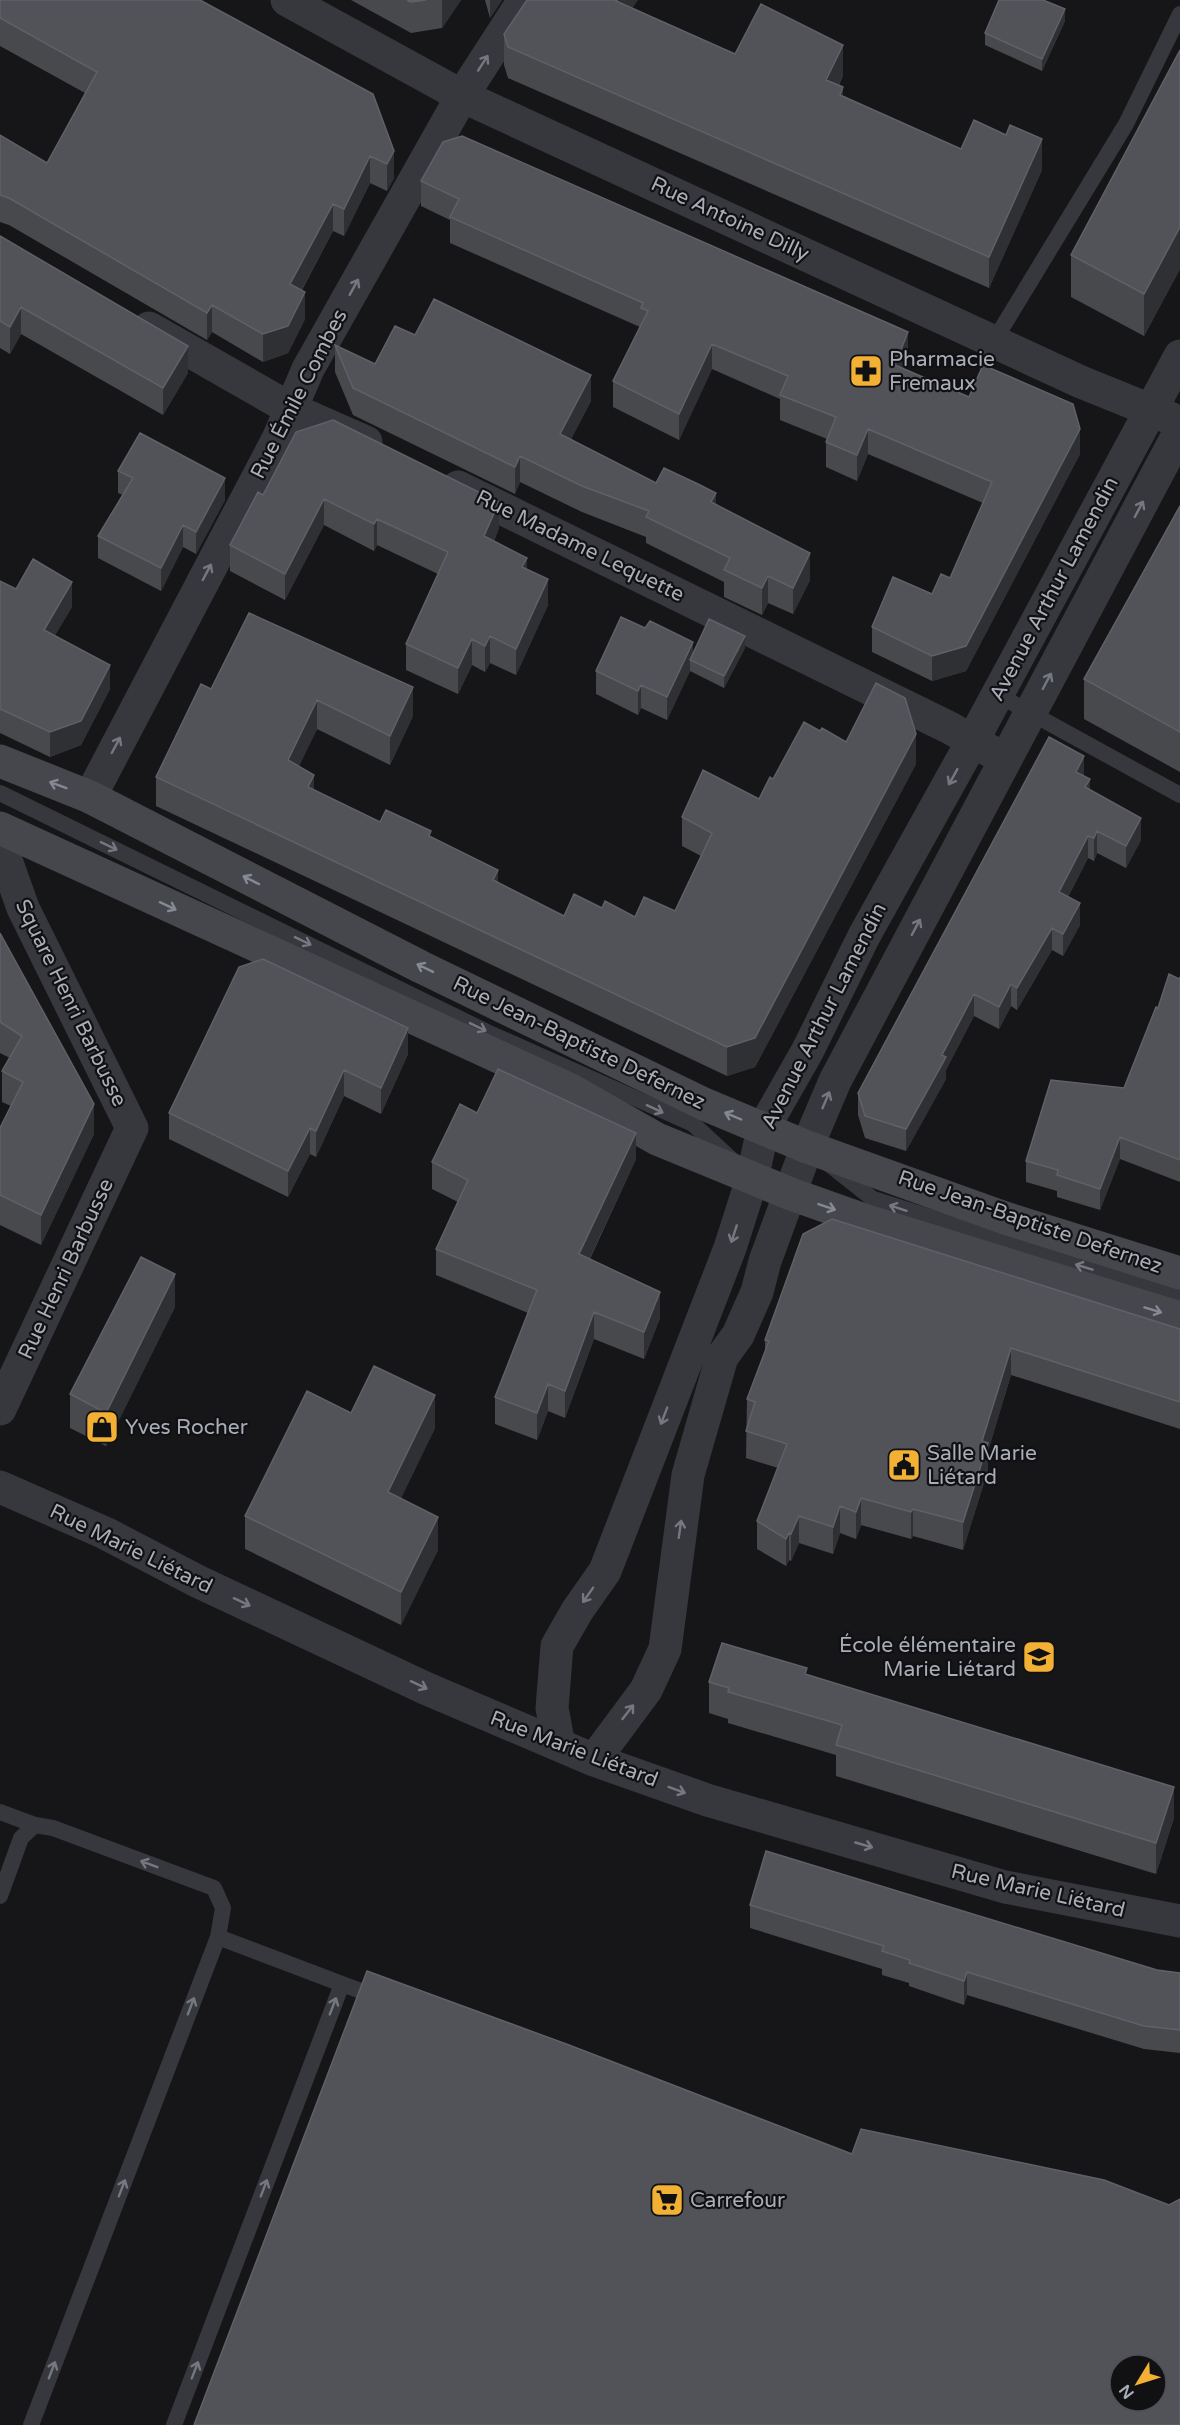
<svg xmlns="http://www.w3.org/2000/svg" width="1180" height="2425" font-family="'Varela Round',sans-serif">
	<rect width="100%" height="100%" fill="#161618"/>
	<g fill="none" stroke-linecap="round" stroke-linejoin="round">
		<!-- service -->
		<path stroke="#37383d" stroke-width="16" d="M994,341L1126,124L1180,14
			M998,695L1180,795
			M0,793L487,1032L693,1124L732,1160
			M830,1165L873,1199L1180,1296
			M0,1812L35,1825
			M0,1896L21,1838L35,1825L53,1828L214,1888L223,1908L218,1937L31,2425
			M342,1984L380,1998
			M174,2425L342,1984L218,1937"/>
		<!-- minor -->
		<path stroke="#37383d" stroke-width="33" d="M287,0L462,96L1081,382L1170,418
			M149,328L291,409L366,442
			M458,487L950,728L992,752
			M90,797L278,439L308,369L462,96L524,0
			M0,843L23,908L132,1128L0,1409
			M0,1487L105,1533L197,1581L425,1688L594,1760L707,1800L1005,1887L1180,1921
			M559,1745L552,1708L557,1646L577,1611L605,1571L730,1248L752,1179L763,1129L808,1050L864,936L973,740L1180,356
			M594,1760L646,1690L665,1649L688,1475L722,1357L738,1335L757,1292L765,1261L807,1147L835,1081L1180,431"/>
		<!-- secondary -->
		<path stroke="#45474d" stroke-width="33" d="M0,761L90,797L421,967L704,1104L807,1147L1005,1218L1180,1273
			M0,828L571,1090L657,1139L791,1194L867,1221L1180,1318"/>
	</g>
	<!-- wall -->
	<path fill="#47494d" d="M0,0L373,94L394,178L387,191L370,183L344,236L333,231L302,290L305,319L288,353L263,362L212,332L207,340L9,225L0,222V135L47,163L85,93L0,46Z
		M351,0H461L442,28L411,33Z
		M485,0H502L490,18Z
		M632,8L735,54L843,76L839,85L843,96L961,149L1042,170L989,288L508,78L504,65V34Z
		M1065,21L1042,71L985,45V33Z
		M1180,50V269L1144,336L1071,297V255Z
		M421,181L908,357L904,369L1080,454L966,671L932,681L872,652V627L932,594L950,578L983,503L868,454L857,481L826,467V442L827,439L780,420V399L712,369L679,440L613,407V381L640,327L450,243V220L421,206Z
		M0,236L188,373L163,415L21,334L10,354L0,348Z
		M415,335L591,401L571,439L656,483L716,505L810,580L793,614L768,603L762,615L724,597V582L646,543V537L582,512L520,482L515,494L353,415L335,372V345L375,364Z
		M296,432L499,528L494,541L527,569L548,605L516,675L490,663L485,672L472,665L458,694L406,670V644L438,574L377,545L374,551L324,525L285,600L230,571V545L263,495Z
		M118,471L225,500L196,554L183,547L161,591L98,558V536L123,495L118,493Z
		M1180,506V772L1084,719V679Z
		M0,581L16,589L72,607L55,635L110,689L81,745L50,757L0,733Z
		M249,613L413,716L390,765L317,729L299,766L314,790L380,822L431,837L498,883L564,916L602,908L635,917L675,911L701,856L682,846V817L759,799L773,779L820,731L846,742L916,764L755,1067L727,1076L156,806V777L211,689Z
		M745,648L724,688L690,671L667,720L641,708L638,715L596,694V671L693,653Z
		M1084,776L1090,790L1141,840L1126,868L1097,853L1094,861L1088,858L1068,897L1080,925L1063,956L1052,950L1017,1010L1011,1006L999,1029L974,1016L946,1070V1079L906,1151L865,1138L858,1115V1093Z
		M0,933L94,1134L41,1245L0,1225V1128L11,1106L2,1102V1071L10,1058L0,1053Z
		M1180,977V1182L1120,1159L1100,1210L1057,1197V1191L1026,1182V1161L1124,1088L1158,1008Z
		M408,1054L381,1114L344,1096L316,1157L310,1154L288,1197L169,1139V1113Z
		M477,1113L636,1159L590,1259L660,1318L644,1359L594,1339L565,1418L548,1411L537,1440L495,1424V1397L528,1313L436,1275V1249L458,1202L432,1189V1162Z
		M175,1307L106,1446L70,1428V1394Z
		M1180,1329V1429L1011,1375L988,1451V1470L963,1550L913,1536L911,1539L861,1525L856,1539L840,1533L833,1554L799,1543L791,1561L789,1560L786,1566L757,1549V1521L778,1468L746,1458L747,1399L765,1352V1340Z
		M351,1413L435,1428L401,1498L438,1550L401,1625L245,1549V1516Z
		M807,1674L1174,1818L1156,1874L836,1776V1755L728,1723V1719L709,1713V1682Z
		M750,1905L1157,1970L1180,1973V2053L1144,2049L967,1995L964,2005L909,1986V1983L882,1975V1969L750,1928Z"/>
	<!-- shaded-wall -->
	<path fill="#2f3033" d="M442,0H461L442,28Z
		M490,0H502L490,18Z
		M617,0H638L616,32V1Z
		M1065,9V21L1042,71V59Z
		M843,45V76L826,110V80Z
		M843,87V117L840,95Z
		M1042,139V170L989,288V257Z
		M394,151V178L387,191V164Z
		M370,156V183L344,236V209Z
		M333,204V231L290,311V284Z
		M1180,227V269L1144,336V294Z
		M305,292V319L288,353L263,362V334Z
		M212,305V332L207,340V313Z
		M21,307V334L10,354V327Z
		M908,332V357L895,390V365Z
		M712,344V369L679,440V414Z
		M188,346V373L163,415V388Z
		M591,375V401L560,460V434Z
		M868,429V454L857,481V455Z
		M1080,429V454L966,671L932,681V656Z
		M520,456V482L515,494V467Z
		M225,478V500L196,554V532Z
		M716,493V519L711,502Z
		M324,499V525L285,600V574Z
		M499,502V528L484,562V536Z
		M377,519V545L374,551V524Z
		M183,525V547L161,591V568Z
		M810,553V580L793,614V588Z
		M527,558V584L522,567Z
		M768,576V603L762,615V588Z
		M548,579V605L516,675V649Z
		M72,582V607L44,654V630Z
		M490,636V663L485,672V646Z
		M745,636V648L724,688V676Z
		M472,639V665L458,694V668Z
		M693,642V661L690,660V671L667,720V697Z
		M110,665V689L81,745L50,757V732Z
		M641,685V708L638,715V691Z
		M413,687V716L390,765V736Z
		M317,700V729L288,789V760Z
		M916,734V764L755,1067L727,1076V1047Z
		M1084,756V778L1076,772Z
		M314,775V804L308,787Z
		M1090,779V801L1085,787Z
		M1141,818V840L1126,868V846Z
		M1097,831V853L1094,861V838Z
		M1088,836V858L1059,914V892Z
		M498,870V899L493,880Z
		M1080,903V925L1063,956V934Z
		M1052,928V950L1017,1010V988Z
		M1011,984V1006L999,1029V1007Z
		M974,994V1016L946,1070V1079L906,1151V1129L942,1055Z
		M408,1028V1054L381,1114V1088Z
		M344,1070V1096L316,1157V1131Z
		M94,1104V1134L41,1245V1215Z
		M310,1128V1154L288,1197V1171Z
		M636,1133V1159L579,1281V1254Z
		M1120,1137V1159L1100,1210V1189Z
		M175,1274V1307L106,1446V1413Z
		M660,1292V1318L644,1359V1332Z
		M594,1312V1339L565,1418V1391Z
		M1011,1348V1375L988,1451V1470L963,1550V1522L982,1441Z
		M548,1384V1411L537,1440V1413Z
		M435,1395V1428L388,1525V1492Z
		M861,1498V1525L856,1539V1512Z
		M840,1506V1533L833,1554V1527Z
		M913,1509V1536L911,1539V1512Z
		M799,1516V1543L791,1561V1534Z
		M438,1517V1550L401,1625V1592Z
		M789,1533V1560L786,1566V1539Z
		M1174,1787V1818L1156,1874V1843Z
		M967,1972V1995L964,2005V1981Z"/>
	<!-- building -->
	<path fill="#525359" stroke="#5f6168" stroke-width="1.5" fill-rule="evenodd" d="M0,0H200L373,94L394,151L387,164L370,156L344,209L333,204L290,284L305,292L288,326L263,334L212,305L207,313L9,198L0,195V135L47,163L97,72L0,18Z
		M407,0H426L411,2Z
		M527,0H617L616,1L735,54L761,4L843,45L826,80L843,87L840,95L961,149L974,120L1006,135L1010,125L1042,139L989,257L508,47L504,34Z
		M999,0H1043L1065,9L1042,59L985,33Z
		M1180,50V227L1144,294L1071,255Z
		M462,136L908,332L895,365L969,397L983,365L1073,404L1080,429L966,646L932,656L872,627L893,577L932,594L941,574L950,578L992,482L868,429L857,455L826,442L836,417L780,395L788,376L712,344L679,414L613,381L648,311L641,308L643,303L450,217L459,199L421,181L443,142Z
		M0,236L188,346L163,388L21,307L10,327L0,321Z
		M434,299L591,375L560,434L656,483L664,468L698,484L716,493L711,502L810,553L793,588L768,576L762,588L724,570L730,558L646,517L649,511L582,486L520,456L515,467L353,388L335,345L375,364L395,326L415,335Z
		M333,420L499,502L484,536L527,558L522,567L548,579L516,649L490,636L485,646L472,639L458,668L406,644L448,552L377,519L374,524L324,499L285,574L230,545L258,492L263,495L296,432Z
		M140,433L225,478L196,532L183,525L161,568L98,536L133,478L118,471Z
		M1180,506V732L1084,679Z
		M33,559L72,582L44,630L110,665L81,721L50,732L0,709V581L16,589Z
		M249,613L413,687L390,736L317,700L288,760L314,775L308,787L380,822L386,810L431,831L429,836L498,870L493,880L564,916L574,894L602,908L605,901L635,917L644,897L675,911L712,833L682,817L703,770L759,799L770,777L773,779L804,722L820,731L822,728L846,742L876,683L905,698L916,734L755,1038L727,1047L156,777L201,684L211,689Z
		M621,617L645,628L650,621L693,642L667,697L641,685L638,691L596,671Z
		M709,619L745,636L724,676L690,660Z
		M1049,737L1084,756L1076,772L1090,779L1085,787L1141,818L1126,846L1097,831L1094,838L1088,836L1059,892L1080,903L1063,934L1052,928L1017,988L1011,984L999,1007L974,994L942,1055L946,1057L906,1129L865,1116L858,1093Z
		M0,933L94,1104L41,1215L0,1195V1128L23,1082L2,1071L22,1036L0,1022Z
		M263,959L408,1028L381,1088L344,1070L316,1131L310,1128L288,1171L169,1113L239,967Z
		M1169,974L1179,979L1180,977V1160L1120,1137L1100,1189L1057,1175L1058,1170L1026,1161L1051,1080L1124,1088L1156,1007L1158,1008Z
		M498,1069L636,1133L579,1254L660,1292L644,1332L594,1312L565,1391L548,1384L537,1413L495,1397L537,1290L436,1249L468,1180L432,1162L460,1104L477,1113Z
		M832,1219L1180,1329V1402L1011,1348L982,1441L988,1443L963,1522L913,1509L911,1512L861,1498L856,1512L840,1506L833,1527L799,1516L791,1534L789,1533L786,1539L757,1521L787,1444L746,1431L755,1402L747,1399L769,1341L765,1340L803,1234Z
		M141,1257L175,1274L106,1413L70,1394Z
		M374,1366L435,1395L388,1492L438,1517L401,1592L245,1516L307,1391L351,1413Z
		M722,1643L807,1668L805,1674L1174,1787L1156,1843L836,1745L842,1725L728,1692L729,1688L709,1682Z
		M766,1851L1157,1970L1180,1973V2030L1144,2026L967,1972L964,1981L909,1963L910,1960L882,1951L884,1946L750,1905Z
		M367,1971L569,2045L852,2154L861,2129L1104,2180L1169,2205L1180,2199V2425H194ZM1120,2365H1156V2401H1120Z"/>
	<!-- one-way arrows -->
	<defs><path id="oneway-shaft" d="M-6 0H5M1.5-3L5.5 0L1.5 3" fill="none" stroke-width="1.6" stroke-linecap="round" stroke-linejoin="round" transform="scale(1.5)"/></defs>
	<g stroke="#757881">
		<use href="#oneway-shaft" transform="translate(483 63) rotate(-57)"/>
		<use href="#oneway-shaft" transform="translate(354 287) rotate(-61)"/>
		<use href="#oneway-shaft" transform="translate(1139 509) rotate(-62)"/>
		<use href="#oneway-shaft" transform="translate(207 572) rotate(-62)"/>
		<use href="#oneway-shaft" transform="translate(1047 681) rotate(-62)"/>
		<use href="#oneway-shaft" transform="translate(116 745) rotate(-62)"/>
		<use href="#oneway-shaft" transform="translate(953 777) rotate(119)"/>
		<use href="#oneway-shaft" transform="translate(109 846) rotate(26)"/>
		<use href="#oneway-shaft" transform="translate(916 927) rotate(-62)"/>
		<use href="#oneway-shaft" transform="translate(303 941) rotate(26)"/>
		<use href="#oneway-shaft" transform="translate(478 1027) rotate(26)"/>
		<use href="#oneway-shaft" transform="translate(826 1100) rotate(-67)"/>
		<use href="#oneway-shaft" transform="translate(655 1109) rotate(25)"/>
		<use href="#oneway-shaft" transform="translate(898 1208) rotate(-162)"/>
		<use href="#oneway-shaft" transform="translate(734 1234) rotate(108)"/>
		<use href="#oneway-shaft" transform="translate(1084 1267) rotate(-163)"/>
		<use href="#oneway-shaft" transform="translate(664 1416) rotate(111)"/>
		<use href="#oneway-shaft" transform="translate(680 1529) rotate(-82)"/>
		<use href="#oneway-shaft" transform="translate(588 1595) rotate(125)"/>
		<use href="#oneway-shaft" transform="translate(242 1602) rotate(25)"/>
		<use href="#oneway-shaft" transform="translate(419 1685) rotate(25)"/>
		<use href="#oneway-shaft" transform="translate(628 1712) rotate(-52)"/>
		<use href="#oneway-shaft" transform="translate(677 1790) rotate(20)"/>
		<use href="#oneway-shaft" transform="translate(864 1845) rotate(16)"/>
		<use href="#oneway-shaft" transform="translate(149 1864) rotate(-159)"/>
		<use href="#oneway-shaft" transform="translate(191 2006) rotate(-69)"/>
		<use href="#oneway-shaft" transform="translate(333 2006) rotate(-69)"/>
		<use href="#oneway-shaft" transform="translate(122 2188) rotate(-69)"/>
		<use href="#oneway-shaft" transform="translate(264 2188) rotate(-69)"/>
		<use href="#oneway-shaft" transform="translate(52 2370) rotate(-69)"/>
		<use href="#oneway-shaft" transform="translate(195 2370) rotate(-69)"/>
	</g>
	<g stroke="#858993">
		<use href="#oneway-shaft" transform="translate(58 785) rotate(-159)"/>
		<use href="#oneway-shaft" transform="translate(251 880) rotate(-153)"/>
		<use href="#oneway-shaft" transform="translate(168 906) rotate(25)"/>
		<use href="#oneway-shaft" transform="translate(425 968) rotate(-154)"/>
		<use href="#oneway-shaft" transform="translate(733 1116) rotate(-157)"/>
		<use href="#oneway-shaft" transform="translate(827 1207) rotate(19)"/>
		<use href="#oneway-shaft" transform="translate(1153 1310) rotate(17)"/>
	</g>
	<!-- icons -->
	<defs>
		<symbol id="pharmacy-square" viewBox="-11 -11 22 22"><rect x="-9" y="-9" width="18" height="18" rx="4" fill="#f2b134" stroke="#111113"/><path d="M-2-6h4v4h4v4h-4v4h-4v-4h-4v-4h4Z" fill="#111"/></symbol>
		<symbol id="shop-square" viewBox="-11 -11 22 22"><rect x="-9" y="-9" width="18" height="18" rx="4" fill="#f2b134" stroke="#111113"/><path d="M-5-2.5h2.3a2.7 3.5 0 0 1 5.4 0H5L5.5 6h-11ZM-1.5-2.5h3a1.5 2.3 0 0 0-3 0Z" fill="#111"/></symbol>
		<symbol id="civic-square" viewBox="-11 -11 22 22"><rect x="-9" y="-9" width="18" height="18" rx="4" fill="#f2b134" stroke="#111113"/><path d="M-.6-6.5H3V-4.5H.6V-3L4-1V1h2V6H-6V1h2V-1L-.6-3ZM-1.2 2.5V6h2.4V2.5Z" fill="#111"/></symbol>
		<symbol id="school-square" viewBox="-11 -11 22 22"><rect x="-9" y="-9" width="18" height="18" rx="4" fill="#f2b134" stroke="#111113"/><path d="M0-5L7-2L0 1L-7-2ZM-4 1L0 2.5L4 1V4Q0 6-4 4Z" fill="#111"/></symbol>
		<symbol id="supermarket-square" viewBox="-11 -11 22 22"><rect x="-9" y="-9" width="18" height="18" rx="4" fill="#f2b134" stroke="#111113"/><path d="M-6-5.5h2.5l.6 2H6L4.5 2H-2.5L-4.4-4H-6ZM-1.5 3.2a1.3 1.3 0 1 0 .1 0ZM3 3.2a1.3 1.3 0 1 0 .1 0Z" fill="#111"/></symbol>
	</defs>
	<g fill-rule="evenodd">
		<use href="#pharmacy-square" x="847" y="352" width="38" height="38"/>
		<use href="#shop-square" x="83" y="1408" width="38" height="38"/>
		<use href="#civic-square" x="885" y="1446" width="38" height="38"/>
		<use href="#school-square" x="1020" y="1638" width="38" height="38"/>
		<use href="#supermarket-square" x="648" y="2181" width="38" height="38"/>
	</g>
	<g text-anchor="middle" dominant-baseline="central" stroke-width="4.5" stroke-linejoin="round" paint-order="stroke">
		<!-- street labels -->
		<g font-size="21" fill="#a8adb8" stroke="#111113">
			<text transform="translate(730 219) rotate(25)">Rue Antoine Dilly</text>
			<text transform="translate(299 394) rotate(-63)">Rue Émile Combes</text>
			<text transform="translate(580 546) rotate(26)">Rue Madame Lequette</text>
			<text transform="translate(1054 589) rotate(-62)">Avenue Arthur Lamendin</text>
			<text transform="translate(71 1003) rotate(64)">Square Henri Barbusse</text>
			<text transform="translate(824 1016) rotate(-63)">Avenue Arthur Lamendin</text>
			<text transform="translate(579 1043) rotate(26)">Rue Jean-Baptiste Defernez</text>
			<text transform="translate(1030 1222) rotate(19)">Rue Jean-Baptiste Defernez</text>
			<text transform="translate(66 1269) rotate(-65)">Rue Henri Barbusse</text>
			<text transform="translate(131 1549) rotate(26)">Rue Marie Liétard</text>
			<text transform="translate(574 1749) rotate(21)">Rue Marie Liétard</text>
			<text transform="translate(1038 1891) rotate(13)">Rue Marie Liétard</text>
		</g>
		<!-- poi labels -->
		<g font-size="21" fill="#a8adb8" stroke="#111113" text-anchor="start">
			<text x="889" y="359">Pharmacie<tspan x="889" dy="24">Fremaux</tspan></text>
			<text x="125" y="1427">Yves Rocher</text>
			<text x="927" y="1453">Salle Marie<tspan x="927" dy="24">Liétard</tspan></text>
			<text x="1016" y="1645" text-anchor="end">École élémentaire<tspan x="1016" dy="24">Marie Liétard</tspan></text>
			<text x="690" y="2200">Carrefour</text>
		</g>
	</g>
	<!-- north arrow -->
	<g transform="translate(1138 2383) rotate(232)"><circle r="28" fill="#111113" stroke="#4d4f55" stroke-width="1.5"/>
	<path d="M0-4.5L10 22L0 15L-10 22Z" fill="#f2b134"/>
	<text y="-9" font-size="16" font-weight="bold" text-anchor="middle" fill="#a8adb8">N</text>
	</g>
</svg>
